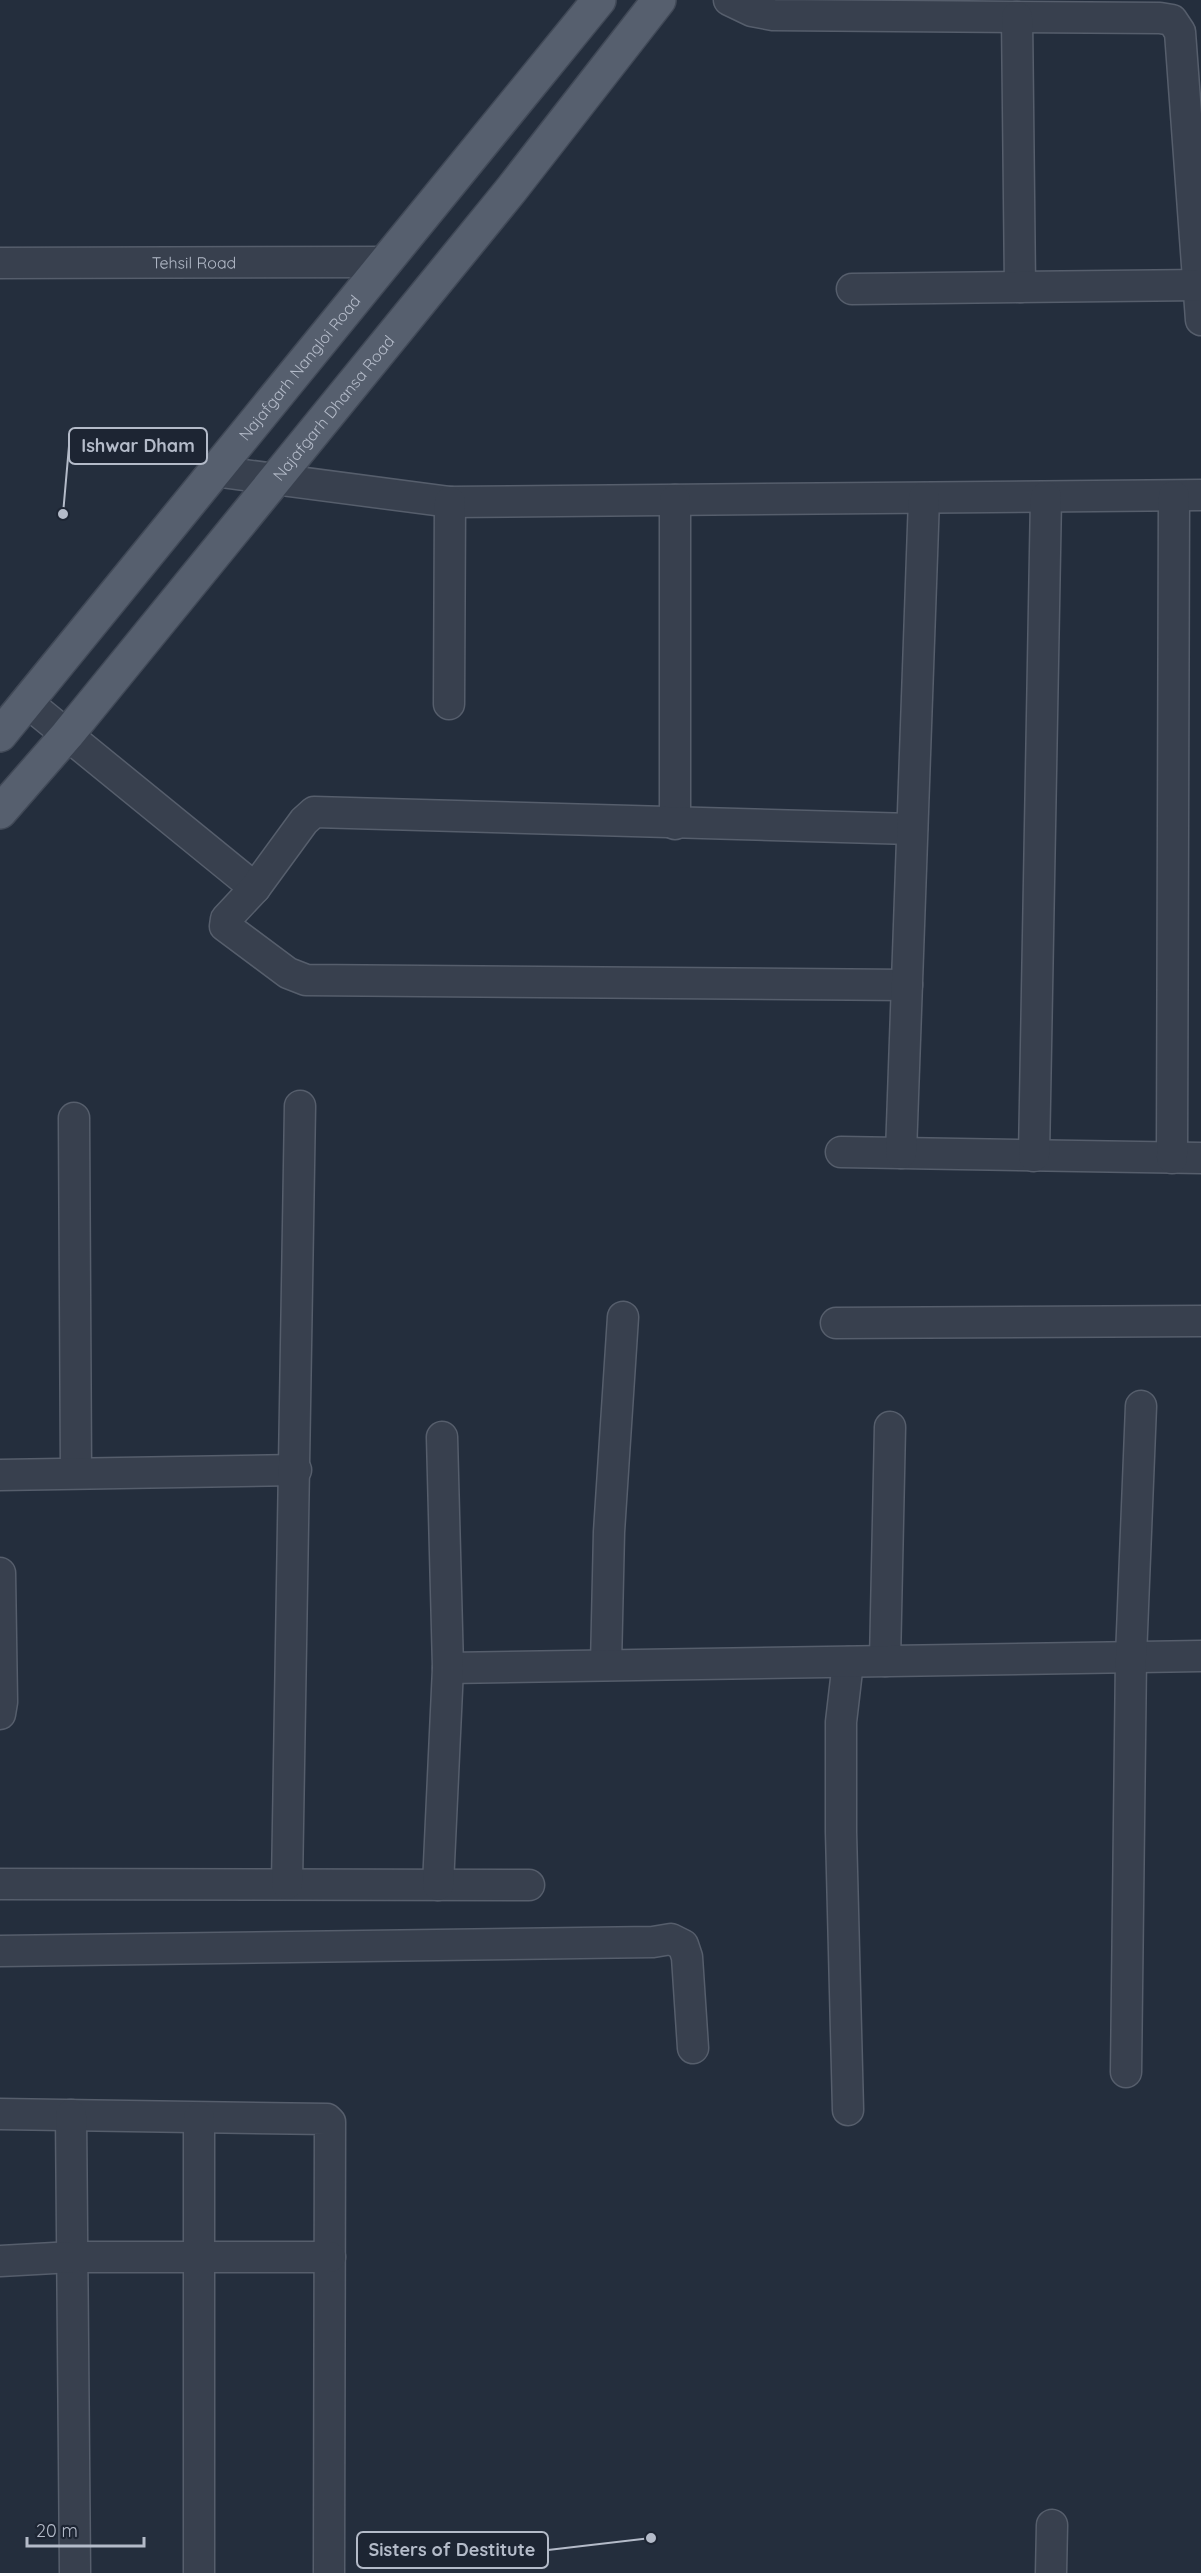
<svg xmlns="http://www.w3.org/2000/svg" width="1201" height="2573" font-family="Quicksand,sans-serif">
	<rect width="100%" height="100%" fill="#242e3d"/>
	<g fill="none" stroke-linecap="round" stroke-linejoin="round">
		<defs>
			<g id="street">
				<path d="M729,0L752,11L773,15L1160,18L1172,20L1180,32L1201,320"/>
				<path d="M1017,17L1020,287"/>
				<path id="s1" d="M0,263L387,262"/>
				<path d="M852,289L1201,285"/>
				<path d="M214,471L450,502L1201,495"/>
				<path d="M28,703L255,888"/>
				<path d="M449,704L450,502"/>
				<path d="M675,824V500"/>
				<path d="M907,985L306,980L288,973L225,926L226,919L255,888L304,821L314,812L912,829"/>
				<path d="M74,1118L76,1473"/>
				<path d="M841,1152L1201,1158"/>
				<path d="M901,1153L924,498"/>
				<path d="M1034,1156L1046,497"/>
				<path d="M1172,1158L1174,496"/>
				<path d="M836,1323L1201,1321"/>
				<path d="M0,1475L296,1470"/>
				<path d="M0,1573L2,1702L0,1714"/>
				<path d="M885,1661L890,1427"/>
				<path d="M848,1662L841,1722V1832L848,2110"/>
				<path d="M606,1665L609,1532L623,1317"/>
				<path d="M448,1668L1201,1656"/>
				<path d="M0,1884L529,1885"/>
				<path d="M287,1884L300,1106"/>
				<path d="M438,1885L448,1668L442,1437"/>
				<path d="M0,1951L653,1942L671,1939L683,1945L687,1957L693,2048"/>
				<path d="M1126,2072L1131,1657L1141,1406"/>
				<path d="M0,2114L327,2119L330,2122L329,2573"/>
				<path d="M71,2115L75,2573"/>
				<path d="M199,2118V2573"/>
				<path d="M0,2261L72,2257H330"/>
				<path d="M1051,2573L1052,2525"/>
			</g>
			<g id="primary">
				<path id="s2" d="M0,735L599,0"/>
				<path id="s3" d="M0,812L67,735L511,190L659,0"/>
			</g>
		</defs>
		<!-- street casing -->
		<use href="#street" stroke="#565e6c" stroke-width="33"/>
		<!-- primary casing -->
		<use href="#primary" stroke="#414957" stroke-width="36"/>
		<!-- street -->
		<use href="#street" stroke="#38404e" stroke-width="30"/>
		<!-- primary -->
		<use href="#primary" stroke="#565f6e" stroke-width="33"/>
	</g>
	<g text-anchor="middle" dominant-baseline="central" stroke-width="4.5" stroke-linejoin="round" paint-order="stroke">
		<!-- street labels -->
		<g font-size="16" fill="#b4bbc9" stroke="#1d2533">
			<text stroke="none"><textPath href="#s1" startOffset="194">Tehsil Road</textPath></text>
			<text stroke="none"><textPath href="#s2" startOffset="474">Najafgarh Nangloi Road</textPath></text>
			<text stroke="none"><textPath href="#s3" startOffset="524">Najafgarh Dhansa Road</textPath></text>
		</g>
	</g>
	<!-- callouts -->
	<path fill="none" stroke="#b4bbc9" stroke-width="2" d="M63 514L69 446M651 2538L548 2550"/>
	<g fill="#b4bbc9" stroke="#1d2533" stroke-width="2">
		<circle cx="63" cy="514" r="6"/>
		<circle cx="651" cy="2538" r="6"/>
	</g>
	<g fill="#1d2533" stroke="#b4bbc9" stroke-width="2">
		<rect x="69" y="428" width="138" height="36" rx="6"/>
		<rect x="357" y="2532" width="191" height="36" rx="6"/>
	</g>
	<g font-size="18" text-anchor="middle" font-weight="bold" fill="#b4bbc9">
		<text x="138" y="452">Ishwar Dham</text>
		<text x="452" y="2556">Sisters of Destitute</text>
	</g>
	<!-- scale -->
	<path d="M27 2537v9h117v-9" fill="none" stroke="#b4bbc9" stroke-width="3"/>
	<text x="36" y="2537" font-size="18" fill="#b4bbc9" stroke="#1d2533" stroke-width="4.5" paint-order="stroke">20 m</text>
</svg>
